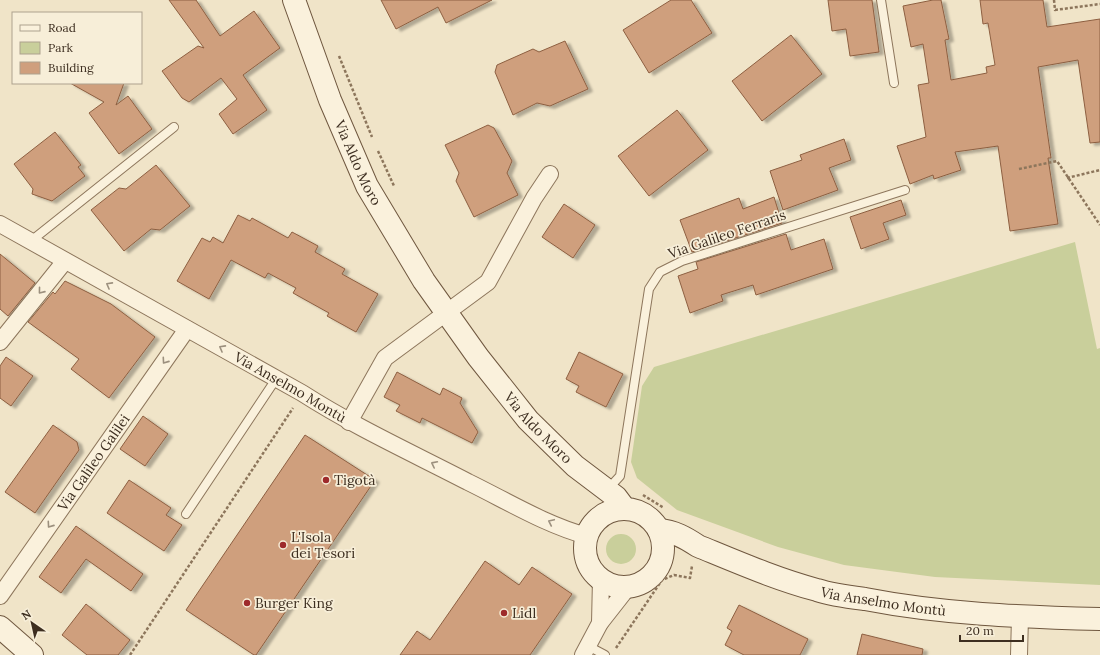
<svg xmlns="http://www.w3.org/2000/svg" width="1100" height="655" font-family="Lora,serif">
	<defs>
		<filter id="shadow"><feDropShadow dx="4.5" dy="2.5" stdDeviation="1" flood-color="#0004"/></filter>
	</defs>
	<rect width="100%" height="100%" fill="#f0e4c8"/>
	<!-- green -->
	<path fill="#c9cf9b" d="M1075,242L1097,349L1100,348V585L935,577L844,565L778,547L677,510L637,478L631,462L642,386L654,367Z
		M606 549a15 15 0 1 1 30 0a15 15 0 1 1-30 0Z"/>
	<!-- building -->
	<path fill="#cf9f7d" stroke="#8d5f41" filter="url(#shadow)" d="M169,0H196L220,36L254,11L280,48L243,75L267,110L233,134L219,114L237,99L221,78L189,102L182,98L162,71L198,46L204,48Z
		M381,0H492L446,23L438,7L396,29Z
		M671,0H691L712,33L649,73L623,30Z
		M828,0H872L879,52L850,56L846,29L832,31Z
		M933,0H941L949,39L945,40L951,80L987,73L986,67L995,65L988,23L983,24L980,0H1043L1047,27L1100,19V142L1090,143L1078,60L1038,67L1051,158H1048L1058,224L1010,231L998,146L955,152L961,170L934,179L933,175L910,184L897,146L926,137L918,85L929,83L923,44L911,47L903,6Z
		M791,35L822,74L762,121L732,81Z
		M565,41L588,89L550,106L537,103L513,115L495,72L497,65L533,49L539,52Z
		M70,83H124L116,105L128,96L152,129L119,154L89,113L104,102Z
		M677,110L708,150L649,196L618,156Z
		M488,125L494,128L512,161L507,173L518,195L474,217L456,181L459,173L445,145Z
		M55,132L81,165L78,167L85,176L52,201L32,194L33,189L14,164Z
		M844,139L851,160L829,168L838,190L783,210L770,171L802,160L800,155Z
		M156,165L190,206L160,230L151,229L124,251L91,210L119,188L126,189Z
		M774,197L782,223L692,252L680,220L739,198L743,209Z
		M901,200L906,215L883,223L889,239L861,249L850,217Z
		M564,204L595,225L573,258L542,237Z
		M238,215L250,221L252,218L288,238L292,232L318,246L315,252L345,269L342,274L378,294L356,332L327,316L329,313L293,293L296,288L268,273L265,278L231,260L209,299L177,281L202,238L210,242L213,237L223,243Z
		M786,234L791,250L824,239L833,269L756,295L753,285L721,295L723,301L690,313L678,276L698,269L696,262Z
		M0,254L35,283L8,316L0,309Z
		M65,281L111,304L155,337L109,398L71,369L79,359L28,322L53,292L55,294Z
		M579,352L623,374L606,407L576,392L579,386L566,379Z
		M6,357L33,376L11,406L0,398V366Z
		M397,372L440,395L443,388L462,398L460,403L478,432L472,443L422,418L420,423L396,411L400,405L384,397Z
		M143,416L168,434L145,466L120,449Z
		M53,425L77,442L79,450L35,513L5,492Z
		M305,435L375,480L256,655H254L186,610Z
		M129,480L171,508L166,515L182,525L164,551L107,513Z
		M76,526L143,574L131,591L86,559L61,593L39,577Z
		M485,561L519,585L532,567L572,594L530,655H400L417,631L430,640Z
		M86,604L130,640L118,655H87L62,635Z
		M739,605L808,639L800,655H744L725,645L732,631L727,628Z
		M862,634L923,649L922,655H857Z"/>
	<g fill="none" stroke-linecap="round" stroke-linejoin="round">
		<defs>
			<path id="lane" d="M881,0L894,83
				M31,241L174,127
				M608,489L620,476L649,289L660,272L682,261L905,190
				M186,514L276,379
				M588,646L605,655"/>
			<g id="street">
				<path id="s1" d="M0,224L302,393C355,427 412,453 468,482C507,501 546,525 587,536"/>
				<path d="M0,342L65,261"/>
				<path d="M349,422L385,358L488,282L534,198L550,174"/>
				<path id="s2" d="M0,596L187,329"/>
				<path d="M600,623L601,579"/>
				<path d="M583,655L600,623L629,586"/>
				<path d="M1019,655L1020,617"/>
			</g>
			<g id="secondary">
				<path id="s3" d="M294,0L330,100L367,186L424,281L478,357L528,420L575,466L616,497L625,509"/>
				<circle cx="624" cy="548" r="39"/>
				<path id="s4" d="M659,530C674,531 686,538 698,546C737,562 776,579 817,590C832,595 849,597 865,599C942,614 1021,617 1100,619"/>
				<path d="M0,627L32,655"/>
			</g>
		</defs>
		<!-- lane casing -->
		<use href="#lane" stroke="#8d765c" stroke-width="10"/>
		<!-- street casing -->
		<use href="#street" stroke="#8d765c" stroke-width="18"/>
		<!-- secondary casing -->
		<use href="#secondary" stroke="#6f573f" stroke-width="24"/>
		<!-- path -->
		<path stroke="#8d765c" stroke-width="2.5" stroke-dasharray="3 2" stroke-linecap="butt" d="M1054,0L1055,10L1100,4
			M339,56L372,137
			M378,151L394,186
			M1019,169L1057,161L1100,225
			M1067,178L1100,170
			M643,495L664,508
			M616,648L662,580L674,575L690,578L692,566
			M130,655L293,408"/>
		<!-- lane -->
		<use href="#lane" stroke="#faf1dc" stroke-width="8"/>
		<!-- street -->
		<use href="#street" stroke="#faf1dc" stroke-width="16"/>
		<!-- secondary -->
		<use href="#secondary" stroke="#faf1dc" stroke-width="22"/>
	</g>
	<!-- one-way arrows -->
	<defs><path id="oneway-chevron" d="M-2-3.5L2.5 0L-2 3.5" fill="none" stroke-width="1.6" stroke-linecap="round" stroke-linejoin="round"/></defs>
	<g stroke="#9c907e">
		<use href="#oneway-chevron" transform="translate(109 285) rotate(-151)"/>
		<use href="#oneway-chevron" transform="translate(41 291) rotate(129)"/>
		<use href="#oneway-chevron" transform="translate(222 348) rotate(-151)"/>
		<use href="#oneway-chevron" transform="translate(165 361) rotate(125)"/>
		<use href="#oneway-chevron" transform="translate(434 464) rotate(-153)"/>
		<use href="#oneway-chevron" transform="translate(551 522) rotate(-155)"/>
		<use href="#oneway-chevron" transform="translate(50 525) rotate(125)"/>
	</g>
	<!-- markers -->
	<g fill="#9e2a2b" stroke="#f7eed8" stroke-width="1.5">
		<circle cx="326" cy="480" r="4"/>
		<circle cx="283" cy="545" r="4"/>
		<circle cx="247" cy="603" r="4"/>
		<circle cx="504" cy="613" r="4"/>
	</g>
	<g text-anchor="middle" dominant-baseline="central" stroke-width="3.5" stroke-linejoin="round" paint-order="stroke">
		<!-- street labels -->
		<g font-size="14" fill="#3d2e20" stroke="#f7eed8">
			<text stroke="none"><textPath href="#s3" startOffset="175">Via Aldo Moro</textPath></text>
			<text transform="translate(727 234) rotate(-19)">Via Galileo Ferraris</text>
			<text stroke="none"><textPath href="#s1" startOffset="333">Via Anselmo Montù</textPath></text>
			<text stroke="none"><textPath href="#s3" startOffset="497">Via Aldo Moro</textPath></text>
			<text stroke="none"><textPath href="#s2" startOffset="163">Via Galileo Galilei</textPath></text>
			<text stroke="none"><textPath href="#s4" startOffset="237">Via Anselmo Montù</textPath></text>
		</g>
		<!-- poi labels -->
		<g font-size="14" fill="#3d2e20" stroke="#f7eed8" text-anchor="start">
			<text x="334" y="480">Tigotà</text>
			<text x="291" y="537">L'Isola<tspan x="291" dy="16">dei Tesori</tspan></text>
			<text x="255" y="603">Burger King</text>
			<text x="512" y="613">Lidl</text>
		</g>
	</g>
	<!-- legend -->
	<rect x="12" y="12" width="130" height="72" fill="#f7eed8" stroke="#ada18e"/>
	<rect x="20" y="25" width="20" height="6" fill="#faf1dc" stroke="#ada18e"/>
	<text x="48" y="32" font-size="12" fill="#3d2e20">Road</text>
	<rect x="20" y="42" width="20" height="12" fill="#c9cf9b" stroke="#ada18e"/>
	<text x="48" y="52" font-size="12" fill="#3d2e20">Park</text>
	<rect x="20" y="62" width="20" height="12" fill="#cf9f7d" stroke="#ada18e"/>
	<text x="48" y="72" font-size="12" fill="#3d2e20">Building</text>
	<!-- north arrow -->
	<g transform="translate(32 623) rotate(326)" stroke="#f7eed8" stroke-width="3" paint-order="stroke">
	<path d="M0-3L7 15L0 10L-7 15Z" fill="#3d2e20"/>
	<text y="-6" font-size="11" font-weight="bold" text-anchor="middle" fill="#3d2e20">N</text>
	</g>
	<!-- scale -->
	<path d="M960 635v6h63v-6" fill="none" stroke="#3d2e20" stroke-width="2"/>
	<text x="966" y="635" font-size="12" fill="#3d2e20" stroke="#f7eed8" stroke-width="3" paint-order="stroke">20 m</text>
</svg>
